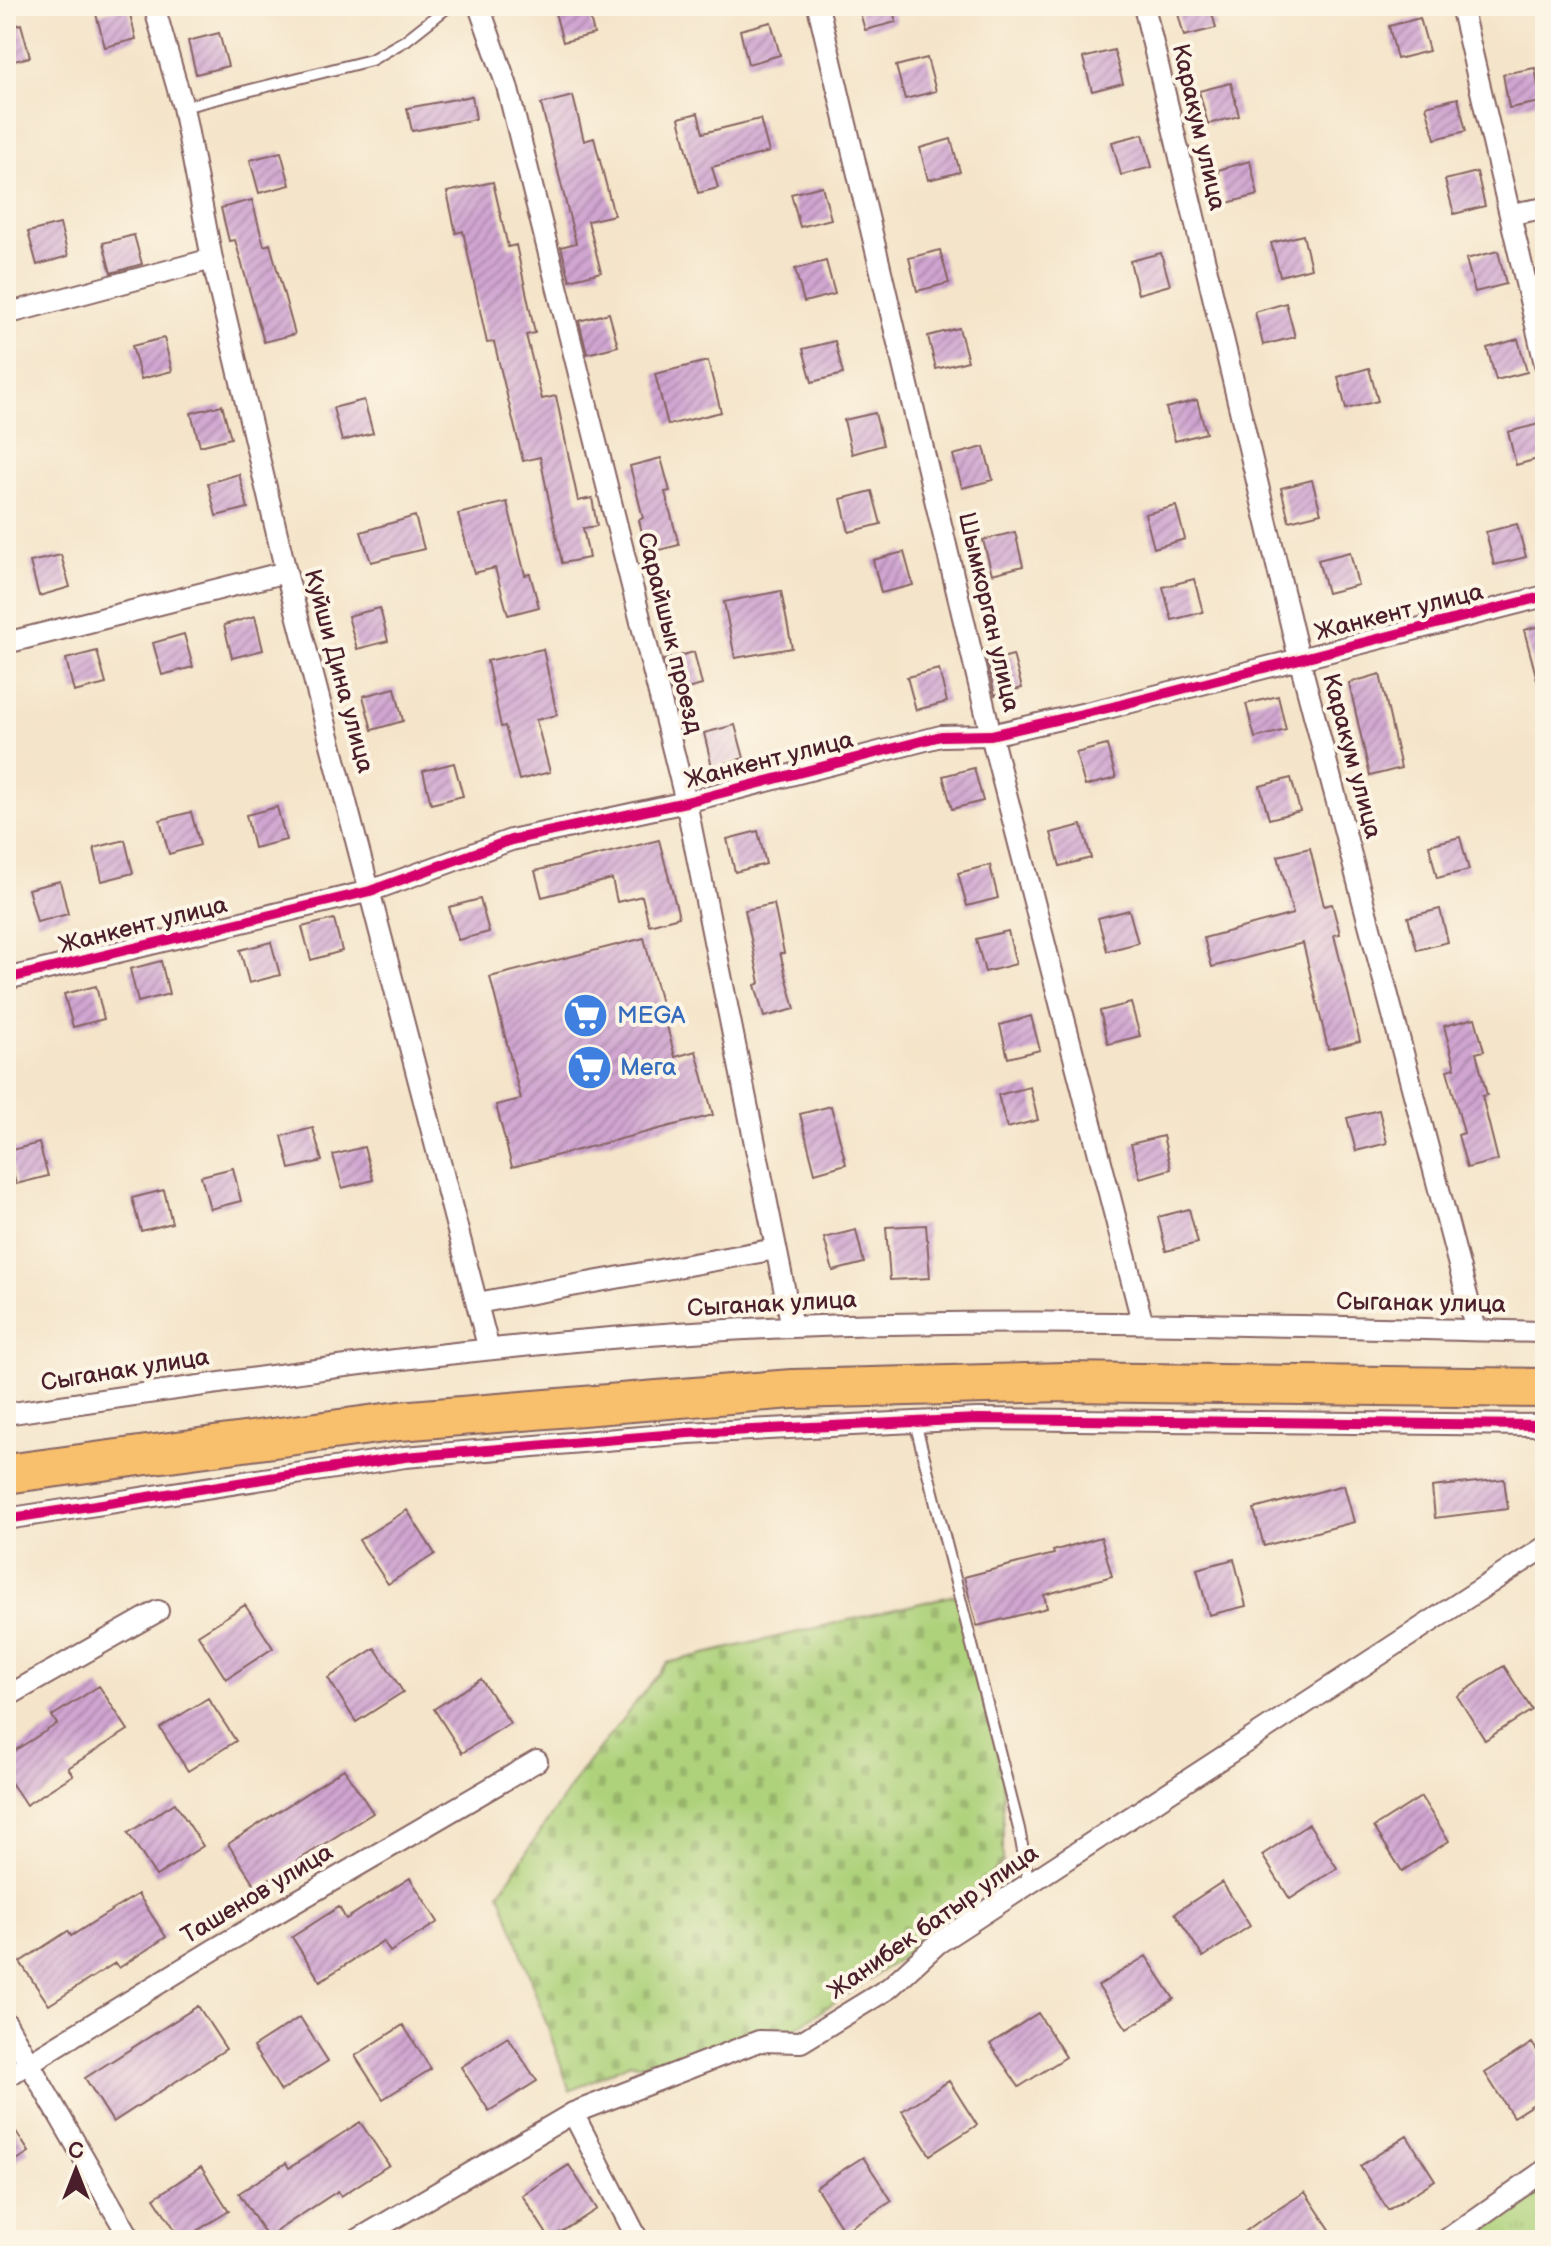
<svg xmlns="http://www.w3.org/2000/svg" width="1551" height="2246" font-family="'Balsamiq Sans',sans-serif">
	<defs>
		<pattern id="grass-tufts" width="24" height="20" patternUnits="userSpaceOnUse" patternTransform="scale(2)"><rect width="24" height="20" fill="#aed27b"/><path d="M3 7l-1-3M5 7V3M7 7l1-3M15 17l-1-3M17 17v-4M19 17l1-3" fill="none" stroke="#97b46a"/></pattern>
		<pattern id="cemetery-stones" width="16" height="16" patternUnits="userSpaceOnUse" patternTransform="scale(2)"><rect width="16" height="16" fill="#aed27b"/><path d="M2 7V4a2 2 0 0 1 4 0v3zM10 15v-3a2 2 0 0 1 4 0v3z" fill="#97b46a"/></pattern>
		<pattern id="building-hatch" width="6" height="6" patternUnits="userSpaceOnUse" patternTransform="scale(2)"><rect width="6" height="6" fill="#d0a6d1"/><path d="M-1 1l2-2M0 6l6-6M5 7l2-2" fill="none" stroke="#ab87aa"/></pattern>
	</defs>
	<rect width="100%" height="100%" fill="#fcf5e5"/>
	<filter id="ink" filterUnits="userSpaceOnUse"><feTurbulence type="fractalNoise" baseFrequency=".0125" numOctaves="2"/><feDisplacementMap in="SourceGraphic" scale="16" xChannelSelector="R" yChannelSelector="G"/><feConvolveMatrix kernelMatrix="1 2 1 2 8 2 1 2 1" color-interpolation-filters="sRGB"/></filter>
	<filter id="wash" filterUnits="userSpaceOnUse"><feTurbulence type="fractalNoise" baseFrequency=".006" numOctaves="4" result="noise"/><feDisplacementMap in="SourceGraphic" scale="32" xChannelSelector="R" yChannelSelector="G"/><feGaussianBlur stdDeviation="1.8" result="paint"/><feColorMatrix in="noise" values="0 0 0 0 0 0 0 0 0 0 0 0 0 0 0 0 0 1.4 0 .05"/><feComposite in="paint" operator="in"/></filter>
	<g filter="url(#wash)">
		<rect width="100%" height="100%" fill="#f4e4c9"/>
		<!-- grass -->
		<path fill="url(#grass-tufts)" stroke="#7c7853" stroke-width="2" d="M1545,2180V2240H1459Z"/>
		<!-- cemetery -->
		<path fill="url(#cemetery-stones)" stroke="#7c7853" stroke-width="2" d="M959,1594L1003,1778V1862L926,1941L796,2028L756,2033L669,2068L630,2063L570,2091L500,1892L579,1774L667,1663Z"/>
		<g id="blocks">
			<!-- building -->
			<path fill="url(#building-hatch)" d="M128,6L136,39L105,47L96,14Z
				M566,6H587L594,34L563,42L554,9Z
				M858,6H892L896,22L865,30Z
				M1176,6H1210L1216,28L1184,36Z
				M1420,18L1429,51L1397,59L1389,26Z
				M771,22L780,55L748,64L740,30Z
				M21,24L30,57L6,63V28Z
				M219,33L228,66L196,74L188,41Z
				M1114,50L1123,83L1092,91L1083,58Z
				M927,58L936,91L905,99L896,66Z
				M1535,68L1541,102L1509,108L1503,74Z
				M1231,83L1239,116L1208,124L1199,91Z
				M472,96L476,119L412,131L407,108Z
				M573,96L584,141L594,138L614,215L588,221L601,272L570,280L561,247L576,243L541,104Z
				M1458,98L1466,131L1435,139L1426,106Z
				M698,113L703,133L760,119L769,152L712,167L718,188L698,193L679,118Z
				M1143,134L1152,167L1121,175L1112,142Z
				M951,139L960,172L928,180L920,148Z
				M281,152L290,185L259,193L250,160Z
				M1250,161L1258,195L1227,203L1218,170Z
				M1477,172L1485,206L1454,214L1445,180Z
				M493,182L508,247L516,245L535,333L526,335L542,399L556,396L578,501L592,498L597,526L583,528L589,558L562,563L540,457L523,461L494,342L487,343L463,231L456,233L447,192Z
				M822,186L831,219L800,227L791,194Z
				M252,200L264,246L270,244L295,334L264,342L235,240L229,241L221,208Z
				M60,224L68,256L37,265L28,232Z
				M134,235L142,264L111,273L103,243Z
				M1303,235L1311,268L1280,276L1271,243Z
				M940,250L949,283L917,291L909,258Z
				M1498,251L1506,284L1475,292L1466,259Z
				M1161,253L1170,285L1138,294L1130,261Z
				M826,261L835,294L804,302L795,269Z
				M1286,303L1295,337L1263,345L1255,312Z
				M609,313L618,346L587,354L579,321Z
				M959,328L968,361L936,369L928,336Z
				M164,338L172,371L141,379L132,346Z
				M1518,339L1527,372L1496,380L1487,348Z
				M835,341L843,374L812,382L803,349Z
				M708,361L721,412L668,425L655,374Z
				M1369,368L1378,401L1346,409L1338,377Z
				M364,400L373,433L342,441L333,408Z
				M1197,400L1206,433L1175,441L1166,408Z
				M222,405L231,438L200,446L191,413Z
				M875,413L883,445L852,454L844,420Z
				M1539,424L1545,457L1516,465L1508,432Z
				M984,447L993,480L962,488L953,455Z
				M661,458L670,491L665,492L679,545L647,553L639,520L643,518L630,466Z
				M239,474L248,508L216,516L208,483Z
				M1312,480L1321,513L1289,521L1281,488Z
				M872,491L881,524L849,532L841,499Z
				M507,502L525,575L530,574L539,607L508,615L495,568L474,573L458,514Z
				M1176,506L1185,539L1154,548L1145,514Z
				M415,516L424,549L371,562L361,532Z
				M1517,524L1526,557L1494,565L1486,532Z
				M1015,532L1023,566L992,574L983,540Z
				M904,552L913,585L881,593L873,560Z
				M1350,552L1358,585L1327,593L1318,560Z
				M61,555L70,587L39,596L30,562Z
				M1194,579L1203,612L1172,620L1163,587Z
				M781,591L792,648L735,658L724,602Z
				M380,608L388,641L357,649L348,616Z
				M255,616L263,650L232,658L224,625Z
				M1545,625V686L1539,687L1524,630Z
				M184,634L193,667L162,675L153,643Z
				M543,649L557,715L536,720L550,772L519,780L505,726L501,727L487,661Z
				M97,651L106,684L74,692L66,659Z
				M694,652L702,685L672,693L664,660Z
				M1013,655L1022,688L995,695L987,662Z
				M939,669L947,702L916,710L907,677Z
				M1380,674L1401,768L1370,776L1349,683Z
				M395,688L403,721L372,730L363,696Z
				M1278,696L1286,730L1255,738L1246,704Z
				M735,725L744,758L712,767L704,733Z
				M1107,745L1116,778L1085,786L1076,753Z
				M454,763L463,796L431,804L423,771Z
				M974,768L983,801L952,809L943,776Z
				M1291,778L1300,811L1269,819L1260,786Z
				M277,807L286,840L254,848L246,815Z
				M191,812L200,845L169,854L160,820Z
				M1082,825L1091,858L1060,866L1051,833Z
				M758,831L766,864L735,872L727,839Z
				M1460,837L1469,870L1437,878L1429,845Z
				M125,840L133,873L102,881L94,848Z
				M659,840L679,917L649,925L642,896L617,902L612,879L542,897L535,871Z
				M1310,848L1324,906L1332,904L1340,934L1334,935L1360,1041L1328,1049L1303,943L1212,967L1204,938L1293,914L1278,856Z
				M990,865L998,898L967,906L958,873Z
				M60,881L68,914L37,922L28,889Z
				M480,899L489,932L458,940L449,907Z
				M774,904L784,953H780L795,1009L764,1017L755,985L760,983L745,910Z
				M1440,909L1448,942L1417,950L1408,917Z
				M1129,910L1138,943L1107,951L1098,918Z
				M334,919L342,951L311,960L302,927Z
				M1008,931L1016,964L985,972L976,939Z
				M644,938L675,1057L696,1051L713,1115L512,1167L496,1105L521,1099L490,977Z
				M271,942L280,975L249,983L240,950Z
				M161,961L169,994L138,1002L130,969Z
				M96,986L104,1019L73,1027L64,994Z
				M1131,1003L1140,1036L1108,1044L1100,1011Z
				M1031,1016L1040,1050L1008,1058L1000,1025Z
				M1475,1018L1484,1051L1476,1053L1487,1095L1482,1096L1498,1160L1467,1168L1458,1135L1464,1133L1447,1070L1455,1068L1444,1026Z
				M1030,1087L1038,1120L1007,1128L998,1095Z
				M831,1106L846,1164L815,1173L800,1114Z
				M1379,1110L1387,1143L1356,1151L1347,1118Z
				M313,1128L322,1161L290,1169L282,1136Z
				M1163,1136L1171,1169L1140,1178L1131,1144Z
				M39,1143L48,1176L16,1184L8,1151Z
				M364,1147L373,1180L342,1188L333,1155Z
				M233,1168L241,1201L210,1209L201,1176Z
				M164,1190L172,1223L141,1231L132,1198Z
				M1189,1209L1198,1243L1166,1251L1158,1217Z
				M926,1225L930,1278L890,1280L886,1227Z
				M856,1230L864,1263L833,1271L824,1238Z
				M1504,1479L1508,1509L1435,1518L1432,1487Z
				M1344,1485L1354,1522L1264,1546L1254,1509Z
				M407,1510L435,1554L388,1584L359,1540Z
				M1101,1537L1112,1576L1044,1595L1047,1608L977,1626L964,1577L1054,1554L1053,1551Z
				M1234,1559L1246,1606L1209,1615L1197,1569Z
				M245,1605L273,1648L226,1679L198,1635Z
				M375,1648L403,1692L356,1722L328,1678Z
				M1504,1666L1532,1710L1485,1740L1457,1696Z
				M481,1679L510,1723L462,1753L434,1709Z
				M99,1686L128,1730L68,1768L73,1775L26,1805L6,1775V1756L57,1724L52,1716Z
				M208,1698L236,1741L188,1771L160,1728Z
				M344,1769L373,1813L256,1887L228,1844Z
				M1421,1797L1449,1841L1402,1871L1374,1827Z
				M175,1803L203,1846L156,1876L128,1833Z
				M1309,1824L1337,1868L1290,1899L1262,1855Z
				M410,1878L438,1922L390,1952L383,1941L320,1981L292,1937L339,1907L346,1919Z
				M1222,1882L1250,1926L1203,1957L1175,1913Z
				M138,1894L166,1937L119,1968L115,1963L49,2005L20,1962L68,1931L71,1936Z
				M1146,1956L1174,1999L1127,2029L1098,1986Z
				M198,2006L226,2049L113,2122L85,2078Z
				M1038,2013L1066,2057L1019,2087L990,2044Z
				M300,2017L328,2061L281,2091L253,2047Z
				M403,2025L431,2069L383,2099L355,2056Z
				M508,2037L537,2081L489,2111L461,2067Z
				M1532,2043L1545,2063V2097L1513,2117L1485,2073Z
				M949,2081L977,2125L930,2155L902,2111Z
				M6,2116L29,2152L6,2167Z
				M360,2122L389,2165L341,2196L338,2191L267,2237L239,2193L286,2163L289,2168Z
				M1407,2136L1435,2180L1388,2210L1360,2166Z
				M863,2157L892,2201L844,2231L816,2187Z
				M569,2165L597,2209L550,2239L522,2195Z
				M201,2167L229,2211L182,2240L154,2198Z
				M1305,2192L1337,2240H1234L1258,2222Z"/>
		</g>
	</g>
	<g filter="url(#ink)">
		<use href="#blocks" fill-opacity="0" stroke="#866462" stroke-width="2"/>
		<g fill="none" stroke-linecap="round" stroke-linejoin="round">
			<defs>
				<path id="lane" d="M183,107L371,60L406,40L449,6
					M915,1422L1019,1829L1029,1885"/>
				<path id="street" d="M154,6L183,107L212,259L286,572L488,1346
					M479,6L507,86L686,802L792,1327
					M818,6L991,735L1142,1321
					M1144,6L1299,658L1476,1330
					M1461,6L1545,364
					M1511,214L1545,208
					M6,314L212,259
					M6,643L286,572
					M6,979L370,891L511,840L686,802L941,736L991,735L1112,707L1545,596
					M477,1303L776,1249
					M6,1414C267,1375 528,1337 792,1327C1043,1317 1294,1326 1545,1332
					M6,1519L405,1457L688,1433L977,1419L1545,1425
					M6,1697L158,1611
					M6,2023L131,2240
					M6,2077L215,1949L537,1761
					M573,2113L638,2240
					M357,2240L573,2113L759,2041L801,2042L889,1988L938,1943L1545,1547
					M1446,2240L1545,2170"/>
				<path id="highway" d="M6,1474L399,1421L792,1389L1063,1382L1545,1388"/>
			</defs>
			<!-- lane casing -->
			<use href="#lane" stroke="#866462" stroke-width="14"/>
			<!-- street casing -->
			<use href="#street" stroke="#866462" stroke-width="24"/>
			<!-- highway casing -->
			<use href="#highway" stroke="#866462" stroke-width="42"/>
			<!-- lane -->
			<use href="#lane" stroke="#fff" stroke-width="10"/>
			<!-- street -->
			<use href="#street" stroke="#fff" stroke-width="20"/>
			<!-- highway -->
			<use href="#highway" stroke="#f8bf6c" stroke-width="38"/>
			<defs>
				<path id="cycleway" d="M6,979L370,891L511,840L686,802L941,736L991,735L1112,707L1545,596
					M6,1519L405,1457L688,1433L977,1419L1545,1425"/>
			</defs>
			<!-- cycleway casing -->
			<use href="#cycleway" stroke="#fcf5e5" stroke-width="15"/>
			<!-- cycleway -->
			<use href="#cycleway" stroke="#d6006c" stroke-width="10"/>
		</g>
	</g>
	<!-- icons -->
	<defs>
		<symbol id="supermarket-disc" viewBox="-11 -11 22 22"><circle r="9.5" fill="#3f7fe0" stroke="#fcf5e5"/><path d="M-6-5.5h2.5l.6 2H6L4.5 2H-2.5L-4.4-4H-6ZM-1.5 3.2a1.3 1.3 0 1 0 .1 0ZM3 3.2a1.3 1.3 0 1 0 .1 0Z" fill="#fff"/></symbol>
	</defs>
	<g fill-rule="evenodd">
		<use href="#supermarket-disc" x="560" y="990" width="51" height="51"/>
		<use href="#supermarket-disc" x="564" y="1042" width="51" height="51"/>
	</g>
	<g text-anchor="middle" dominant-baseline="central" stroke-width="8" stroke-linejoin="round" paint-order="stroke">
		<!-- street labels -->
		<g font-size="24" fill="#4a1f2b" stroke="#fcf5e5">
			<text transform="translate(1199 127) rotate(77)">Каракум улица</text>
			<text transform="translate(989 612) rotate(77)">Шымкорган улица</text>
			<text transform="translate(1399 612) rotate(-14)">Жанкент улица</text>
			<text transform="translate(670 633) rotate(76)">Сарайшык проезд</text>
			<text transform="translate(339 671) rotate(75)">Куйши Дина улица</text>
			<text transform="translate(1352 756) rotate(75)">Каракум улица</text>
			<text transform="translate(769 760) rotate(-14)">Жанкент улица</text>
			<text transform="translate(143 925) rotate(-14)">Жанкент улица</text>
			<text transform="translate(1421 1303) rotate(1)">Сыганак улица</text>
			<text transform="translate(772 1304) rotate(-3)">Сыганак улица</text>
			<text transform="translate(125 1370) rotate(-9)">Сыганак улица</text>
			<text transform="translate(257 1894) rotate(-31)">Ташенов улица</text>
			<text transform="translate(933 1922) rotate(-35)">Жанибек батыр улица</text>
		</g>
		<!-- shop labels -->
		<g font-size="24" fill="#366cbe" stroke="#fcf5e5" text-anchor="start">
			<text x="617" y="1015">MEGA</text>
			<text x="620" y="1067">Мега</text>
		</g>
	</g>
	<!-- margin -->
	<rect width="1551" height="2246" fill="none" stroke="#fcf5e5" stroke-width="32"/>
	<!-- north arrow -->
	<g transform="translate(76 2170)" stroke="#fcf5e5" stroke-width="6" paint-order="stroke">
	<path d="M0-6L14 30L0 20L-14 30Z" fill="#4a1f2b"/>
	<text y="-12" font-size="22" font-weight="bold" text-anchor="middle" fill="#4a1f2b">С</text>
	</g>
</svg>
